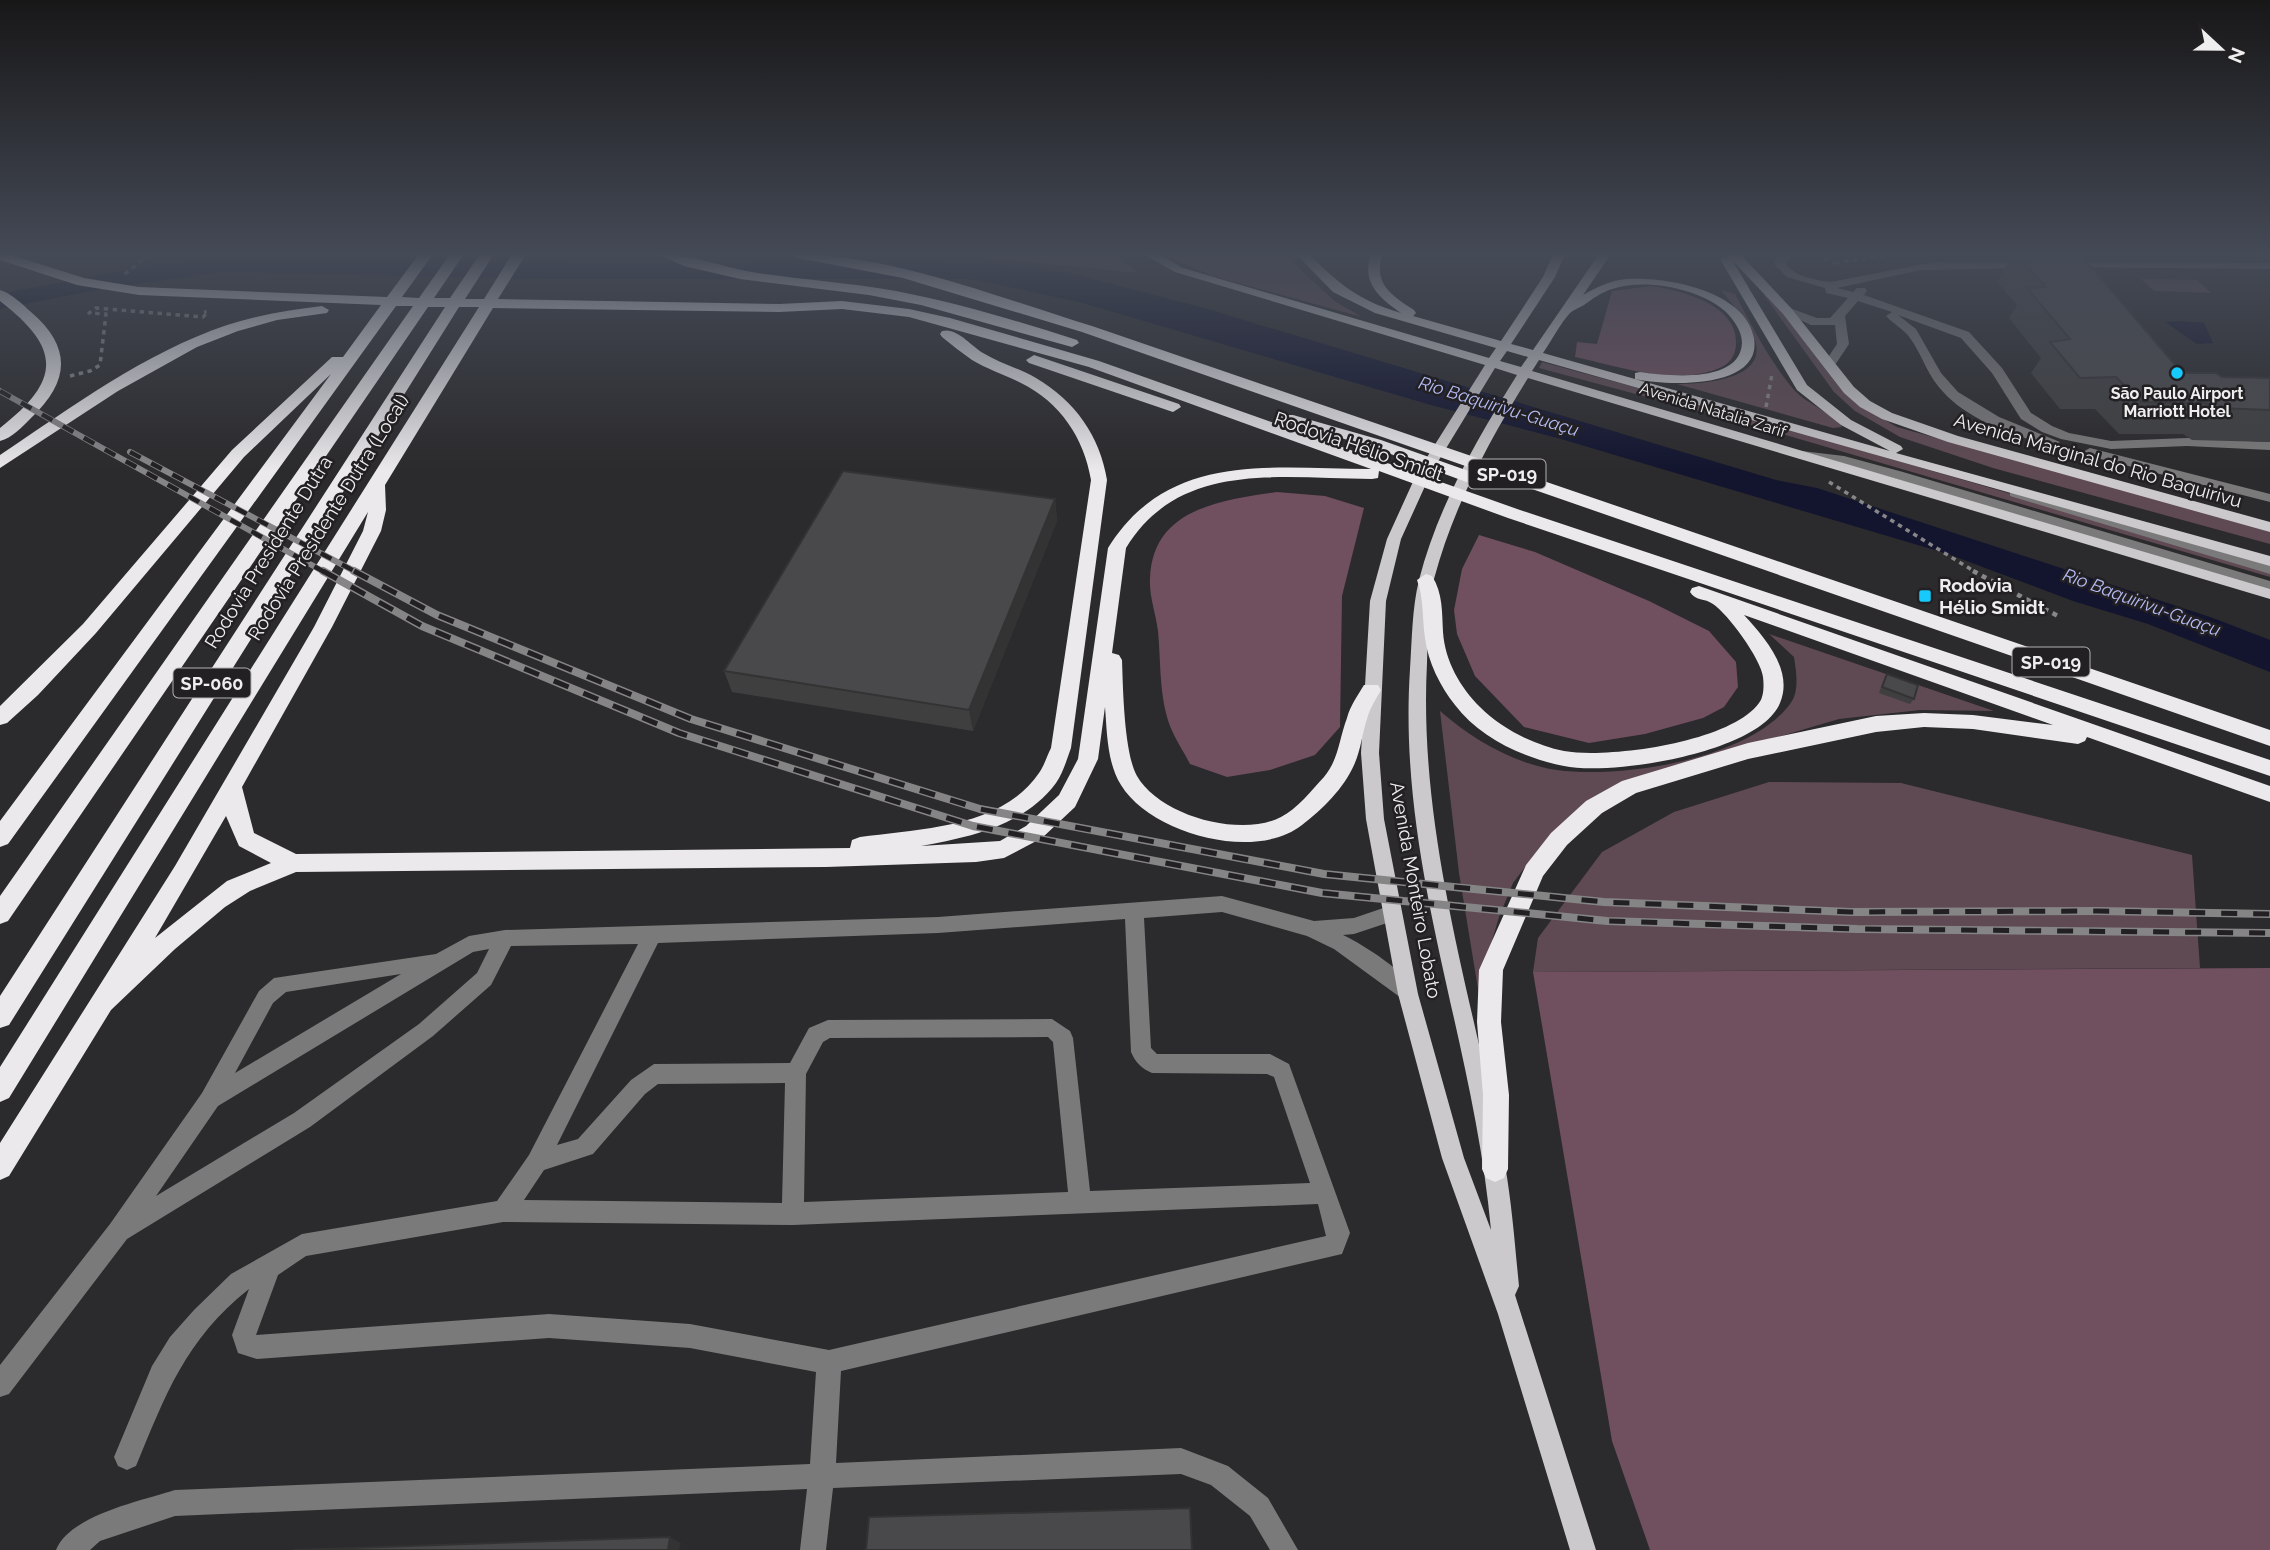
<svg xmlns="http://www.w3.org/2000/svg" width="2270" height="1550" font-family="Raleway,sans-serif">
	<rect width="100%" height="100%" fill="#2b2a2c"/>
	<!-- green -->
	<path fill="#5f4a53" d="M909,254H1116L1138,273L984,257Z
		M1161,254H1283L1336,302L1362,317L1213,276Z
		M2141,279L2197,280L2211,293L2154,291Z
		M1721,290L1735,294C1753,328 1770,362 1795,391C1809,405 1831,412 1842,427L1833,428L1677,384C1702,384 1768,380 1755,340C1748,320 1733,306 1721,290Z
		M1766,294C1806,340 1843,397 1897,427L2270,531V544L1993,468L1900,437L1855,411L1834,392L1764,295Z
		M1542,362L1767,423L2270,569V577L1762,428L1539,368Z
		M1769,634L1994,711L1920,710L1839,719L1672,768L1535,854L1513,883L1499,917L1486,961L1480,1001L1459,873L1440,711C1472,739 1514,764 1557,770C1622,779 1749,759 1790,704C1800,691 1796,671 1794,657Z
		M1769,782L1901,783L2192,855L2200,968L1533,972L1538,938L1602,852L1674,812Z"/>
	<!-- forest -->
	<path fill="#704f5e" d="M1652,286C1683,291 1739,305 1736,345C1735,357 1729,365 1717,369C1674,386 1618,366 1575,357L1577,342L1597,344L1612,291Z
		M1277,492L1325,496L1364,508L1342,596L1340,727L1315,755L1270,770L1227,777L1190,764C1184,752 1175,739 1170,726C1159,696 1161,663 1158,631C1156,614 1149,596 1150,579C1152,508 1222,500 1277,492Z
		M1479,535L1535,552L1649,601L1709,631L1736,662L1738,687L1724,707L1703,718L1645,734L1589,743L1524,727L1475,676L1457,634L1454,610L1462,569Z
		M2270,968V1550H1650L1612,1441L1533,972Z"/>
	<!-- water -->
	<path fill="#13152f" d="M238,258L740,263L776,259L924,260L1011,265L1069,273L1204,308L1776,480L1817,488L2213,618L2270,640V672L2148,624L2073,601L1948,554L1561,439L1431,405L1079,302L971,279H546L222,272L101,289L0,309V294L162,263Z
		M2178,321L2204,323L2213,343L2197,344L2165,322Z"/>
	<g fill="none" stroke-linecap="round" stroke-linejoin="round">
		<!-- path-far1 -->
		<path stroke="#878688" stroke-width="3.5" stroke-dasharray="4.5 4.5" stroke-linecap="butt" d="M1816,254L1838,264
			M1835,263L1890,255
			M125,274L149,254
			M70,376L90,371L100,365L106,314L89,313L96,308L203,317L208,312H204
			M1766,407L1772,374
			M1829,482L1977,573"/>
		<!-- path -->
		<path stroke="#878688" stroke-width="4.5" stroke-dasharray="5 5" stroke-linecap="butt" d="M1973,571L2058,616"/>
		<!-- minor -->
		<path fill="#7b7a7a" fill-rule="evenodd" d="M1779,254H1791L1786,264C1796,277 1815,280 1831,282L1934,262L2032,263V267L2028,268L1921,270L1837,288L1853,292L1857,288H1865L1867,291L1864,295L1969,332L2002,368L2031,413L2052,426L2069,433L2111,441L2187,438L2270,442V450L2187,446L2111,449L2061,439L2042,432L2021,419L1992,373L1961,338L1898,315L1916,329L1941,373L1958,392L1999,417L2060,442L2053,446C2013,436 1964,419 1938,386C1926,371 1921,353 1910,338C1904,329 1893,324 1886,316L1892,312L1858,301L1845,316L1849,344L1833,368H1825L1823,365L1837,344L1835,325H1811L1781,311L1787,307L1817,318H1830L1848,298L1826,293L1825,288L1787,277L1774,264Z
			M2067,262L2270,263V269L2063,267V263Z
			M2090,448L2270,494V502L2085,455L2083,452Z
			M1802,451L1844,456L1903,472L2270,581V591L1893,478L1843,464L1797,458V452Z
			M2015,489L2270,564V574L2010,496V490Z
			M1222,896L1314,921L1354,918L1392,905L1399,907L1402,913L1399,919L1354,934L1343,935C1364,945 1408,973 1418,994L1415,1000L1408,1003L1334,949L1307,936L1222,912L1144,918L1151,1048L1157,1054H1270L1289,1064L1350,1233L1342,1254L841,1371L836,1463L1181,1448L1228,1466L1268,1498L1298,1550H1270L1250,1516L1211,1485L1181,1474L833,1488L826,1550H800L807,1489L175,1516L100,1541L90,1550H56C70,1515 141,1501 175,1490L810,1464L816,1372L690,1348L549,1338L257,1359L238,1353L232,1335L249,1289C185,1340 166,1394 136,1466L127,1470L118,1466L114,1457L152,1366L170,1337L194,1310L231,1274L302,1234L497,1201L529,1155L638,944L511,946L491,985L433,1036L310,1127L127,1239L9,1394L0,1397V1365L110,1224L202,1093L259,991L274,978L436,954L469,936L505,930L938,917ZM1125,919L1131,1052C1135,1062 1142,1069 1152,1073L1267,1074L1274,1077L1310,1183L1090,1191L1073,1038L1070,1031L1052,1019L828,1020L809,1028L790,1063L654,1064L631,1080L578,1139L557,1145L658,943L938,933ZM489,949L477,973L419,1024L294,1113L156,1196L218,1106L473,952ZM401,974L235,1073L273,1003L286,992ZM1048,1037L1053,1042L1068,1192L804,1202L806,1074L823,1042L830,1038ZM785,1083L782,1203L524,1200L544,1170L593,1154L645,1094L658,1084ZM1318,1204L1326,1236L829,1350L690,1324L549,1314L256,1335L278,1275L306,1256L503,1222L793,1225Z"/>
		<!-- major -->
		<path fill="#cbc9cb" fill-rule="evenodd" d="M1143,254H1158L1183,268L1489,358L1496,348L1375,313L1333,292L1296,254H1309C1340,285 1358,300 1401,313C1379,298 1361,282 1371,254H1383C1372,283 1392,296 1414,310L1416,313L1413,316L1501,341L1543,277L1553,254H1565L1555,277L1511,344L1533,350L1599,254H1611L1583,295C1597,287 1611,280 1627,279C1666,276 1746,291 1754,338C1763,390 1666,386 1635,379V373L1640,372C1668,376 1740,384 1742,343C1742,331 1734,320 1725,311C1698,288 1645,278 1612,289C1602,292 1592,299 1584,305C1579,308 1573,310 1570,313C1560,324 1552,340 1543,353L1890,451L1841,425L1797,390L1720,259L1729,256L1727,254H1740L1791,308L1854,387L1870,401L1892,413L1958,436L2270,522V532L1948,442L1882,419L1860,407L1844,393L1783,314L1732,260L1807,385L1851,420L1901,446L1903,449L1896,453L2270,556V566L1539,360L1532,371L2270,589V599L1528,378C1489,441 1453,507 1434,579C1428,606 1428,636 1427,663C1418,835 1473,998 1505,1165C1512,1205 1515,1246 1519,1286L1515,1295L1596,1550H1570L1498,1314L1442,1158L1398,994L1366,819L1361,753L1370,601L1387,539L1417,473L1485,365L1175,272ZM1507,351L1528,357L1521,367L1500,361ZM1495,368L1517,375C1477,439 1438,506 1419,580C1412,608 1412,640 1410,669C1397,866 1474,1039 1491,1230L1464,1158L1418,994L1384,819L1379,753L1386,601L1401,539L1431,473Z"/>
		<!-- highway -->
		<path fill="#ebe9eb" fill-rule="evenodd" d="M0,254H8L84,278L139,287L387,297L419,254H433L402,297L419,298L450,254H464L434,298H450L480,254H494L465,299H484L512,254H526L498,299L779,304L842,301L909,309L950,318L1099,361L1520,510L2270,760V776L1508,518L1379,471L1378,478L1372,479C1283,479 1180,459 1126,548L1112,653L1119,655L1122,660C1123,688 1124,753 1137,776C1160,816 1241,838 1281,817C1297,809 1312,790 1324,777C1339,759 1339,739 1347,718C1350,706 1358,695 1364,685H1378L1381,690C1376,699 1370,708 1367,719C1362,734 1361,750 1354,765C1344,788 1322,810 1302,825C1255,862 1151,834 1121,785C1107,763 1107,732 1105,707L1098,759L1075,807L1042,838L1004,858L976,862L826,867L296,872L250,891L225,907L175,949L111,1010L9,1176L0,1180V1143L175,866L314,627L363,531L368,512L9,1098L0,1102V1067L479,307H459L9,1025L0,1028V996L445,307H428L8,921L0,924V896L413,306H396L8,844L0,847V821L331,374L244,457L96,633L38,695L7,723L0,725V706L83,624L232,450L332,357H343L381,305L139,295L77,285L0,260ZM493,308L779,312L842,309L909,317L1089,367L1371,469C1271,469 1169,450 1108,548L1078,759L1059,795L1026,826L1000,841L921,846C970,837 1024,826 1056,783C1063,773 1067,759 1071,748L1107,480C1100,436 1075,401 1036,378C1019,368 999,363 983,353C971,346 957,327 942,331L940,334L942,337C952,345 962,353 972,360C987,369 1005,375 1021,383C1060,402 1084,438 1091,480L1051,748C1047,756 1044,766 1039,773C1002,828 919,829 860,837L852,840L850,848L296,854L254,833L242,787L332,627L381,531L386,510L385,485ZM226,816L239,846L271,863L227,881L155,938Z
			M658,254C691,254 725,268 758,273C804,280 850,283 896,291C958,303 1018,321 1077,340L1079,343L1072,347L921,305L869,295L740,279L684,266Z
			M791,254C891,254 997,297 1092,326L2270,730V746L1512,482L1504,487L1469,483L1369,446L1281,421L1279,418L1281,415H1293L1381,440L1477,474L1494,476L1082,332L903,278L798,258Z
			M0,290C11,293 22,304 31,312C73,348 69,382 31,418C22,427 12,438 0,441V428C62,380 61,348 0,301Z
			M322,306L329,310L327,313L277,320L238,331L197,347L118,391L0,468V455C72,407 144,353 227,325C258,315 290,310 322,306Z
			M1034,355L1179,404L1181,407L1173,412L1167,410L1029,363L1026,360Z
			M1426,574L1432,576C1443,593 1442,613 1443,632C1445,661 1460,687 1480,707C1502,729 1534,745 1564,751C1609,759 1731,742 1759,703C1764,697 1764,685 1763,677C1761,659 1728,614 1713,604C1705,598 1695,601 1690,592L1692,588L1699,586L2270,786V802L2087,737L2085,741L2078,744L1973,729L1924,727L1876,732L1748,759L1636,793L1602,813L1567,845L1543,876L1503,970L1501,1022L1509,1095L1508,1169L1504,1178L1495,1182L1486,1178L1482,1169L1483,1095L1477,1022L1479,970L1526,865L1551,833L1586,801L1622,781L1748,743L1876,716L1924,713L1973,715L2053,725L1744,615C1764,637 1794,670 1780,703C1760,753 1611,776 1564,766C1523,758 1480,738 1455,705C1440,686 1428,662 1425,638C1422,617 1424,599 1417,580Z"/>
		<defs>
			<path id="rail-far1" d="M0,391L326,573
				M130,452L358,573"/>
			<path id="rail" d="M323,571L422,626L679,733L973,826L1322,893L1607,921L1857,929L2270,933
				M354,571L437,615L691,719L980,809L1324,874L1604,902L1851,912L2098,911L2270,914"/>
		</defs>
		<!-- rail-far1 casing -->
		<use href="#rail-far1" stroke="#868586" stroke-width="6"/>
		<!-- rail casing -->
		<use href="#rail" stroke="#868586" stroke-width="8"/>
		<!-- rail-far1 -->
		<use href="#rail-far1" stroke="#222022" stroke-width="4.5" stroke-dasharray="12" stroke-linecap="butt"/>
		<!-- rail -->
		<use href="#rail" stroke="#222022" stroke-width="5" stroke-dasharray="16" stroke-linecap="butt"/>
	</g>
	<!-- wall -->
	<path fill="#3f3f40" d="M2013,254H2080L2182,373L2222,377L2268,378L2270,376V442L2192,440L2183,434H2119L2095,409H2060L2031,373L2041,358L2009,318L2017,305L1997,282Z
		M1055,499L1057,521L973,731L732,692L724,671Z
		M1887,674L1914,699L1910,704L1879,693L1884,680Z"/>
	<!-- shaded-wall -->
	<path fill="#333334" d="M1055,499L1057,521L973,731L969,710Z
		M670,1537L681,1543L679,1550H668Z"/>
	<!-- building -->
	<path fill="#49494b" stroke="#333334" stroke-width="2" d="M2016,254H2080L2182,373H2216L2222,377L2270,378V410L2216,408L2206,403L2141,402L2116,377L2080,378L2050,342L2070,339L2027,288L2046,287Z
		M843,471L1055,499L969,710L724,671Z
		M1887,674L1918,685L1914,699L1882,687Z
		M1190,1508L1192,1550H866L869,1517Z
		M670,1537L668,1550H293Z"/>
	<!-- sky -->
	<linearGradient id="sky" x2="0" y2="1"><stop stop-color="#181718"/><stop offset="0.54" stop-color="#444a56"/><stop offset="1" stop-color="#444a56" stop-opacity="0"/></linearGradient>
	<rect width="2270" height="471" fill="url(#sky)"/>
	<!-- markers -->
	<g fill="#17cafb" stroke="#222022" stroke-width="2.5">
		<circle cx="2177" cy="373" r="7"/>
		<rect x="1918" y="589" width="14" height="14" rx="3.5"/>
	</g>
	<g text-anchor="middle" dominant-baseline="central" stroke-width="5" stroke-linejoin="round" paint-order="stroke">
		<!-- far-poi labels -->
		<g font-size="16" font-weight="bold" fill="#efeeef" stroke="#222022">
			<text x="2177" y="393">São Paulo Airport<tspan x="2177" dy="18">Marriott Hotel</tspan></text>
		</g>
		<!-- far-street labels -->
		<g font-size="16" fill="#efeeef" stroke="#222022">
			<text transform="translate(1713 410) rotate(17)">Avenida Natalia Zarif</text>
		</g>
		<!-- far-water labels -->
		<g font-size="18" font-style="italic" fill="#b5bcf5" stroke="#222022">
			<text transform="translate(1499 406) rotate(17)">Rio Baquirivu-Guaçu</text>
			<text transform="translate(2142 602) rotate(20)">Rio Baquirivu-Guaçu</text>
		</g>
		<!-- shield labels -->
		<g fill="#222022" stroke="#b2b0b2" stroke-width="2">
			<rect x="1468.5" y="459.5" width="77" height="29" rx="5"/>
			<rect x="2012.5" y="647.5" width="77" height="29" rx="5"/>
			<rect x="173.5" y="668.5" width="77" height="29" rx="5"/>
		</g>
		<g font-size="18" font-weight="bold" fill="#efeeef">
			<text x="1507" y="474">SP-019</text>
			<text x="2051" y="662">SP-019</text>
			<text x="212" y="683">SP-060</text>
		</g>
		<!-- street labels -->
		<g font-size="19" fill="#efeeef" stroke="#222022">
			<text transform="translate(1359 446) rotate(19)">Rodovia Hélio Smidt</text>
			<text transform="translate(2098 460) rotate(16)">Avenida Marginal do Rio Baquirivu</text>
			<text transform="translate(328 517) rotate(-58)">Rodovia Presidente Dutra (Local)</text>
			<text transform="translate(268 552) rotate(-58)">Rodovia Presidente Dutra</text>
			<text transform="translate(1416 890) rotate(80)">Avenida Monteiro Lobato</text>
		</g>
		<!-- poi labels -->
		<g font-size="19" font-weight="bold" fill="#efeeef" stroke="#222022" text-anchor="start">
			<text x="1939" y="585">Rodovia<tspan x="1939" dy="22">Hélio Smidt</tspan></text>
		</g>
	</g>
	<!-- north arrow -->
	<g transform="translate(2221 49) rotate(112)" stroke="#222022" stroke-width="5" paint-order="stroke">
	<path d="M0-5L12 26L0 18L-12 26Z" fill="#efeeef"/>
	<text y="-10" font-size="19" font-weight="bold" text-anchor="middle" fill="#efeeef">N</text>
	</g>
</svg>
